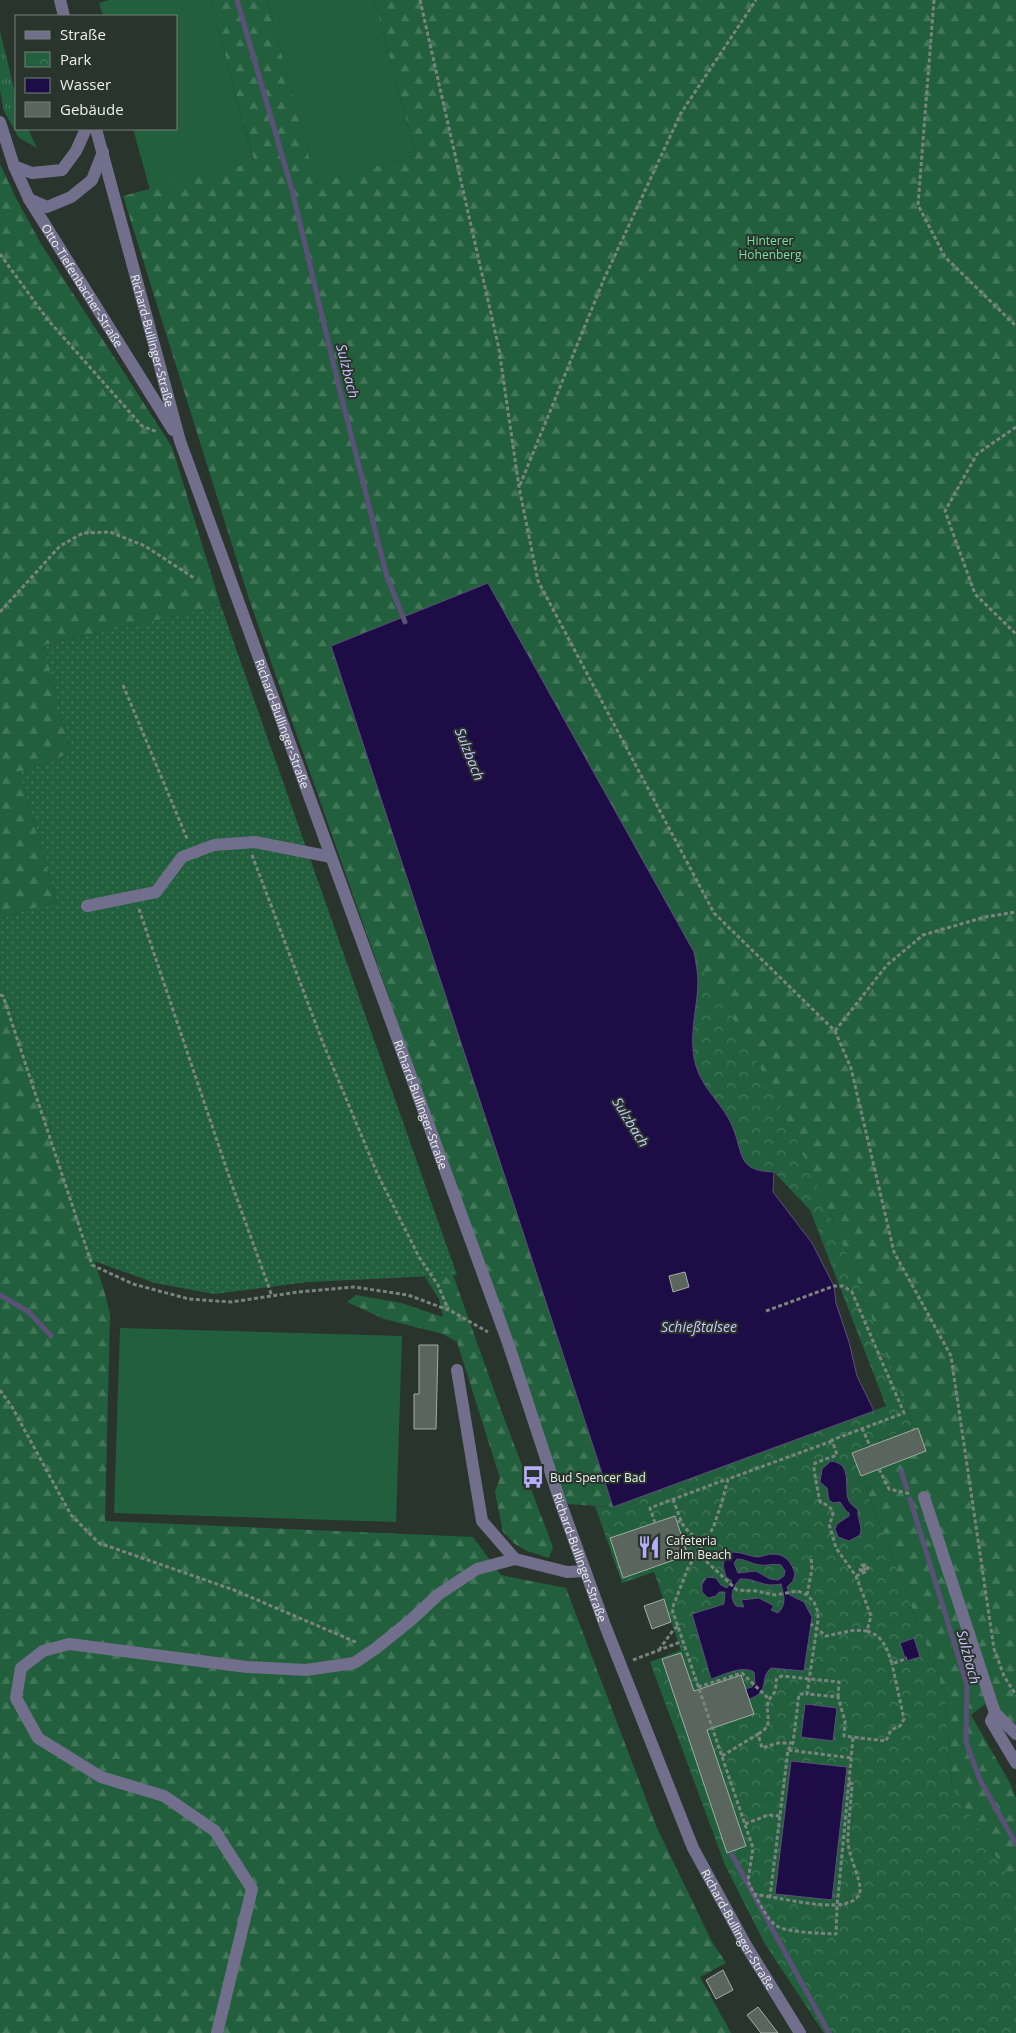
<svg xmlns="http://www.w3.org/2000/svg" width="1016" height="2033" font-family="'Open Sans',sans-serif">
	<defs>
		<pattern id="grass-tufts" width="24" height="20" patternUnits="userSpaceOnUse" patternTransform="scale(1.25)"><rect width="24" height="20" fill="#22603d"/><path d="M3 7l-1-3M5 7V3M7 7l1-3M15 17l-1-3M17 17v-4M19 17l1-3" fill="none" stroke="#427759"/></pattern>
		<pattern id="forest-firs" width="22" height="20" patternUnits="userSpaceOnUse" patternTransform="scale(1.25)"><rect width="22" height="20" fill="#22603d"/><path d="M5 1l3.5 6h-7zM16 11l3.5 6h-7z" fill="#427759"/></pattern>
		<pattern id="park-crowns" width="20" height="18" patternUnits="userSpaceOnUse" patternTransform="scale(1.25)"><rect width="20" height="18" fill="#22603d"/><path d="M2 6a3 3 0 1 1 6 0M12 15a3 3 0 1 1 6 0" fill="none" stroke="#427759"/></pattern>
		<pattern id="garden-dots" width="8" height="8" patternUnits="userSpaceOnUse" patternTransform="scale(1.25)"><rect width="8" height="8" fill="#22603d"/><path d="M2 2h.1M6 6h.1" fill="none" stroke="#427759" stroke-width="1.8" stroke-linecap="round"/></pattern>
	</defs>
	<rect width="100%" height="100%" fill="#29342d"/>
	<!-- grass -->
	<path fill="url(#grass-tufts)" d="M0,31L16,97V129H28L37,148L19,138L4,111L0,90Z"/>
	<!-- forest -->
	<path fill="url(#forest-firs)" d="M210,0H267L316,182L416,155L374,0H1016V1733L991,1700L971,1715L1010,1783L1016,1798V1888L952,1787L945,1694L861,1476L926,1451L918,1428L852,1453L913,1425L830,1214L331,646L613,1507L567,1504L249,599L123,196L254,161Z
		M0,164L16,198L41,244L172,447L221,606L44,645L71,753L19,772L57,902L0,918Z
		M0,976L104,1290L110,1314L105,1521L473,1537L501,1575L566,1588L657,1828L711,1940L726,1963L700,1977L731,2033H0Z
		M453,1275L501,1410L553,1547L549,1558L527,1551L515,1544L503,1532L495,1492L500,1478L457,1342L443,1334L384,1319L347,1302L356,1295L401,1303L443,1317L439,1299L425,1277Z"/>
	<!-- park -->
	<path fill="url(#park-crowns)" d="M694,952C722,1001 751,1048 776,1098C829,1204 871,1314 913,1425L852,1453L945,1694L952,1787L1016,1888V2033H824L765,1944L725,1865L650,1662L681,1650L654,1572L622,1583L595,1506L613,1507L886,1406L810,1210L774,1172C736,1171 744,1155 733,1128C724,1104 704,1092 696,1066C688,1038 697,1011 698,983C698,973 696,962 694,952Z"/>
	<!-- garden -->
	<path fill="url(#garden-dots)" d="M221,606L457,1275L308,1282L214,1294L155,1283L94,1261L0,976V918L57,902L19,772L71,753L44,645Z"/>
	<!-- pitch -->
	<path fill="#22603d" d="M109,0H210L254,162L150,190L133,129H176V16H103L99,3Z
		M267,0H374L416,155L316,183Z
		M120,1328L402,1336L396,1522L114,1513Z"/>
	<!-- water -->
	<path fill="#1e0c47" stroke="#5b5178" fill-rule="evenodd" d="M488,583L694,952C696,962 698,973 698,983C697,1011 688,1038 696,1066C704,1092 724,1104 733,1128C744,1155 737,1171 774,1172L773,1192L812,1243L834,1286L836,1303L849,1342L857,1376L874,1411L613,1507L331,646Z
		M831,1461C854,1464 843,1488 849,1501C851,1505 855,1507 858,1510C857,1519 863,1526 860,1535L849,1541L838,1537L835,1529L837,1524L849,1516V1513L846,1511L840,1502L833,1503L829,1500L827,1488L820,1482L822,1469Z
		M733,1552C742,1552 748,1556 757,1557C762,1557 767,1554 773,1554C786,1554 792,1563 795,1574L793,1581L787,1587L790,1595L804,1602L812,1617L804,1671L771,1668C759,1678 771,1692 749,1699L745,1689L752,1687L755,1684L754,1672C741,1665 724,1675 711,1679L692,1614L724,1604L725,1592H719L716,1596L708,1598L702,1592V1584L707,1577L716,1578L721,1585L727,1588L732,1581L726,1577L723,1565L725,1557ZM737,1559C746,1559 753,1565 761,1565C768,1566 773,1563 781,1565L785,1571L784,1576L778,1580L770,1579L756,1571L738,1573L734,1563ZM740,1579C757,1578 761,1588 781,1584C784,1596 787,1604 778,1613L771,1610L774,1606L759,1598L741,1600L744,1607L736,1606C729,1597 732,1588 740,1579Z
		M914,1638L920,1657L906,1661L900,1643Z
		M805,1704L837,1708L833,1741L801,1737Z
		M791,1761L847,1767L832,1900L775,1894Z"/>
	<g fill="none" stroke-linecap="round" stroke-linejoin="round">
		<!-- stream -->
		<path stroke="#5b5178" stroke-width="5" d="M237,0L292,190L339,387L387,577L405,622
			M0,1295L29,1312L51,1336
			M901,1471L907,1489
			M910,1499L967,1685L966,1742L980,1780L1016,1844
			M732,1855L829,2033"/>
	</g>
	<!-- building -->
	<path fill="#5a655d" stroke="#a0ada4" d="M685,1272L689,1287L673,1292L669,1276Z
		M419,1345H438L436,1429H414V1394H419Z
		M918,1428L926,1451L861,1476L852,1453Z
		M675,1516L688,1555L623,1578L610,1538Z
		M664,1599L671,1622L652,1629L644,1606Z
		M681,1653L694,1691L741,1675L754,1714L707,1730L746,1846L727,1853L662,1659Z
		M723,1970L733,1990L716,1999L706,1980Z
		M758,2007L778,2033H761L747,2015Z"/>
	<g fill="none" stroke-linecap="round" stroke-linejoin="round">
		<!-- path -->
		<path stroke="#7a847e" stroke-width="3" stroke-dasharray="4 2.5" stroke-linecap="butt" d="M420,0L499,349L519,487L538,581L714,913L835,1031L851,1068L894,1252L951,1356L994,1649L1004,1676L1016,1695
			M934,0L918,205L945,257L1016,326
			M0,254L48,320L142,426L157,432
			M1016,427L977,454L945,511L975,594L1016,634
			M520,485L604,279L681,113L756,0
			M0,612L60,546L83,533L110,532L145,546L194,578
			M123,685L188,841
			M252,855L323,1043L377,1173L419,1257L438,1285L448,1309
			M139,909L231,1182L272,1296
			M0,995L3,996L92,1265L133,1284L189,1299L231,1302L298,1292L354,1287L408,1295L451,1311L488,1332
			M835,1031L887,965L923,935L985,917L1016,912
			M766,1311L834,1286H843L852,1292L904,1413L832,1440L837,1455L815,1463L814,1470L820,1502C833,1507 836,1512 829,1524L836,1548L856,1576L871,1616L867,1631L855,1630L826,1636L811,1624
			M0,1390L12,1407L71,1515L99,1543L234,1590L358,1643
			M862,1428L870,1446
			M879,1469L889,1489L911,1494
			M673,1499L681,1521
			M677,1522L681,1521C684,1530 696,1536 702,1545
			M655,1523L650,1508L727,1479
			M696,1553L706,1561L737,1590L756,1591L775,1595L798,1591L807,1595L814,1602L818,1612V1620L807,1694L838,1697L845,1721L844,1736L886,1741L891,1730L900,1726L904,1719L892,1664
			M856,1576L865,1572L868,1568L866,1565H862L860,1570L863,1572L866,1568L865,1565L861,1568L863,1571L864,1569
			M807,1595L812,1569L811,1556
			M867,1631C883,1636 887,1648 892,1664L907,1658
			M659,1650L674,1629L678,1626
			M633,1660L683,1641
			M698,1687L742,1673L769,1699
			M758,1734C775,1725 765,1717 768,1703C769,1698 772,1697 774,1693C777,1688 775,1683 777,1678L782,1676L839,1682L838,1697
			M788,1750L793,1743L799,1694H807
			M722,1756L758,1734L762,1748L778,1743H793
			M849,1782L852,1784C851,1803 848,1823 848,1842C849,1858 861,1879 860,1891C856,1917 788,1899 770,1897L788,1750L852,1758
			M745,1824L768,1815L780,1816
			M754,1894C760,1903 767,1920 777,1926C787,1933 823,1933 836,1934L837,1907L853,1738
			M770,1897L754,1894L748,1881L753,1848L672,1609L688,1568L713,1528L722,1502L728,1479L832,1441"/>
		<!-- minor -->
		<g stroke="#726f8d" stroke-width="12">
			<path d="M60,0L64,16"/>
			<path id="s1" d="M0,122L14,166L29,199L173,430"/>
			<path id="s2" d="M96,129L180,441L508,1343L561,1504L606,1628L693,1848L747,1947L800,2033"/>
			<path d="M14,166L32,173L62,170L76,151L86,129"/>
			<path d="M29,199L47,207L71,197L92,180L103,152"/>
			<path d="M87,906L156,892L182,857L214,845L255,842L331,857"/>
			<path d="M457,1370L482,1521L515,1559"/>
			<path d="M924,1497L995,1713L1016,1734"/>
			<path d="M995,1713L991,1721L1016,1763"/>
			<path d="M217,2033L252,1889L215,1831L164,1796L101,1777L38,1738L16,1698L21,1668L43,1651L69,1644L247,1667L306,1670L354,1663L375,1649L411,1620L439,1594L477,1569L515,1559L567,1572L585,1571"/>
		</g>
	</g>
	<!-- icons -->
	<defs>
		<symbol id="bus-bare" viewBox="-9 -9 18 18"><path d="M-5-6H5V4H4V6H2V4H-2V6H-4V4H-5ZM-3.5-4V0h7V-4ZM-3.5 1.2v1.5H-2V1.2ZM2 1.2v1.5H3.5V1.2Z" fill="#b6acf8" stroke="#29342d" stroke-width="2.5" paint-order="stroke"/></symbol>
		<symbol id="restaurant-bare" viewBox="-9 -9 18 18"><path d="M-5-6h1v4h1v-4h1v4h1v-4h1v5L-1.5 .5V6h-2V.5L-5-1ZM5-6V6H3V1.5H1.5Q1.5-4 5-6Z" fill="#b6acf8" stroke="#29342d" stroke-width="2.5" paint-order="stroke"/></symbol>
	</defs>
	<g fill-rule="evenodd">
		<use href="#bus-bare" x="517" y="1461" width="32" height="32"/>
		<use href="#restaurant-bare" x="633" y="1531" width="32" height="32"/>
	</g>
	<g text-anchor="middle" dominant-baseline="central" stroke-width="4" stroke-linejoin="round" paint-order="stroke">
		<!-- park labels -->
		<g font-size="12" fill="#79dfa0" stroke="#29342d">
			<text x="770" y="240">Hinterer<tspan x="770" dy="14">Hohenberg</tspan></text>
		</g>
		<!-- street labels -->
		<g font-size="12" fill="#eaf1ec" stroke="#29342d">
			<text stroke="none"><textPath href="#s1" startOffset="184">Otto-Tiefenbacher-Straße</textPath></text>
			<text stroke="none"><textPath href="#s2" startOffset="219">Richard-Bullinger-Straße</textPath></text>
			<text stroke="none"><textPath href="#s2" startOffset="624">Richard-Bullinger-Straße</textPath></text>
			<text stroke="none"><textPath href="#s2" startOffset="1029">Richard-Bullinger-Straße</textPath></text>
			<text stroke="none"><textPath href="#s2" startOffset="1509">Richard-Bullinger-Straße</textPath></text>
			<text stroke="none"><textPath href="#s2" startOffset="1914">Richard-Bullinger-Straße</textPath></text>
		</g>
		<!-- poi labels -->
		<g font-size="12" fill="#eaf1ec" stroke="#29342d" text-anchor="start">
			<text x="550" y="1477">Bud Spencer Bad</text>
			<text x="666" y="1540">Cafeteria<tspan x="666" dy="14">Palm Beach</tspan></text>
		</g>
		<!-- water labels -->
		<g font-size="14" font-style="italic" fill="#ccc6ff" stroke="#29342d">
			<text transform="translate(348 371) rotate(76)">Sulzbach</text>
			<text transform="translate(470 754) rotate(68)">Sulzbach</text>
			<text transform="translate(631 1122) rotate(58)">Sulzbach</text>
			<text x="699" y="1326">Schießtalsee</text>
			<text transform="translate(969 1657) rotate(75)">Sulzbach</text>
		</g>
	</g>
	<!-- legend -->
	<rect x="15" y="15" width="162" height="115" fill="#29342d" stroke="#768079"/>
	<rect x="25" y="31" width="25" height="8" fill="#726f8d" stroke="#768079"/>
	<text x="60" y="40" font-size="15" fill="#eaf1ec">Straße</text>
	<rect x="25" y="52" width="25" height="15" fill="url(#park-crowns)" stroke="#768079"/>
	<text x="60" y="65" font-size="15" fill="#eaf1ec">Park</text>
	<rect x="25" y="78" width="25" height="15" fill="#1e0c47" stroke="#768079"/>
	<text x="60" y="90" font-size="15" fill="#eaf1ec">Wasser</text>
	<rect x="25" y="102" width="25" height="15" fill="#5a655d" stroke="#768079"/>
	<text x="60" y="115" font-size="15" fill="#eaf1ec">Gebäude</text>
</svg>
